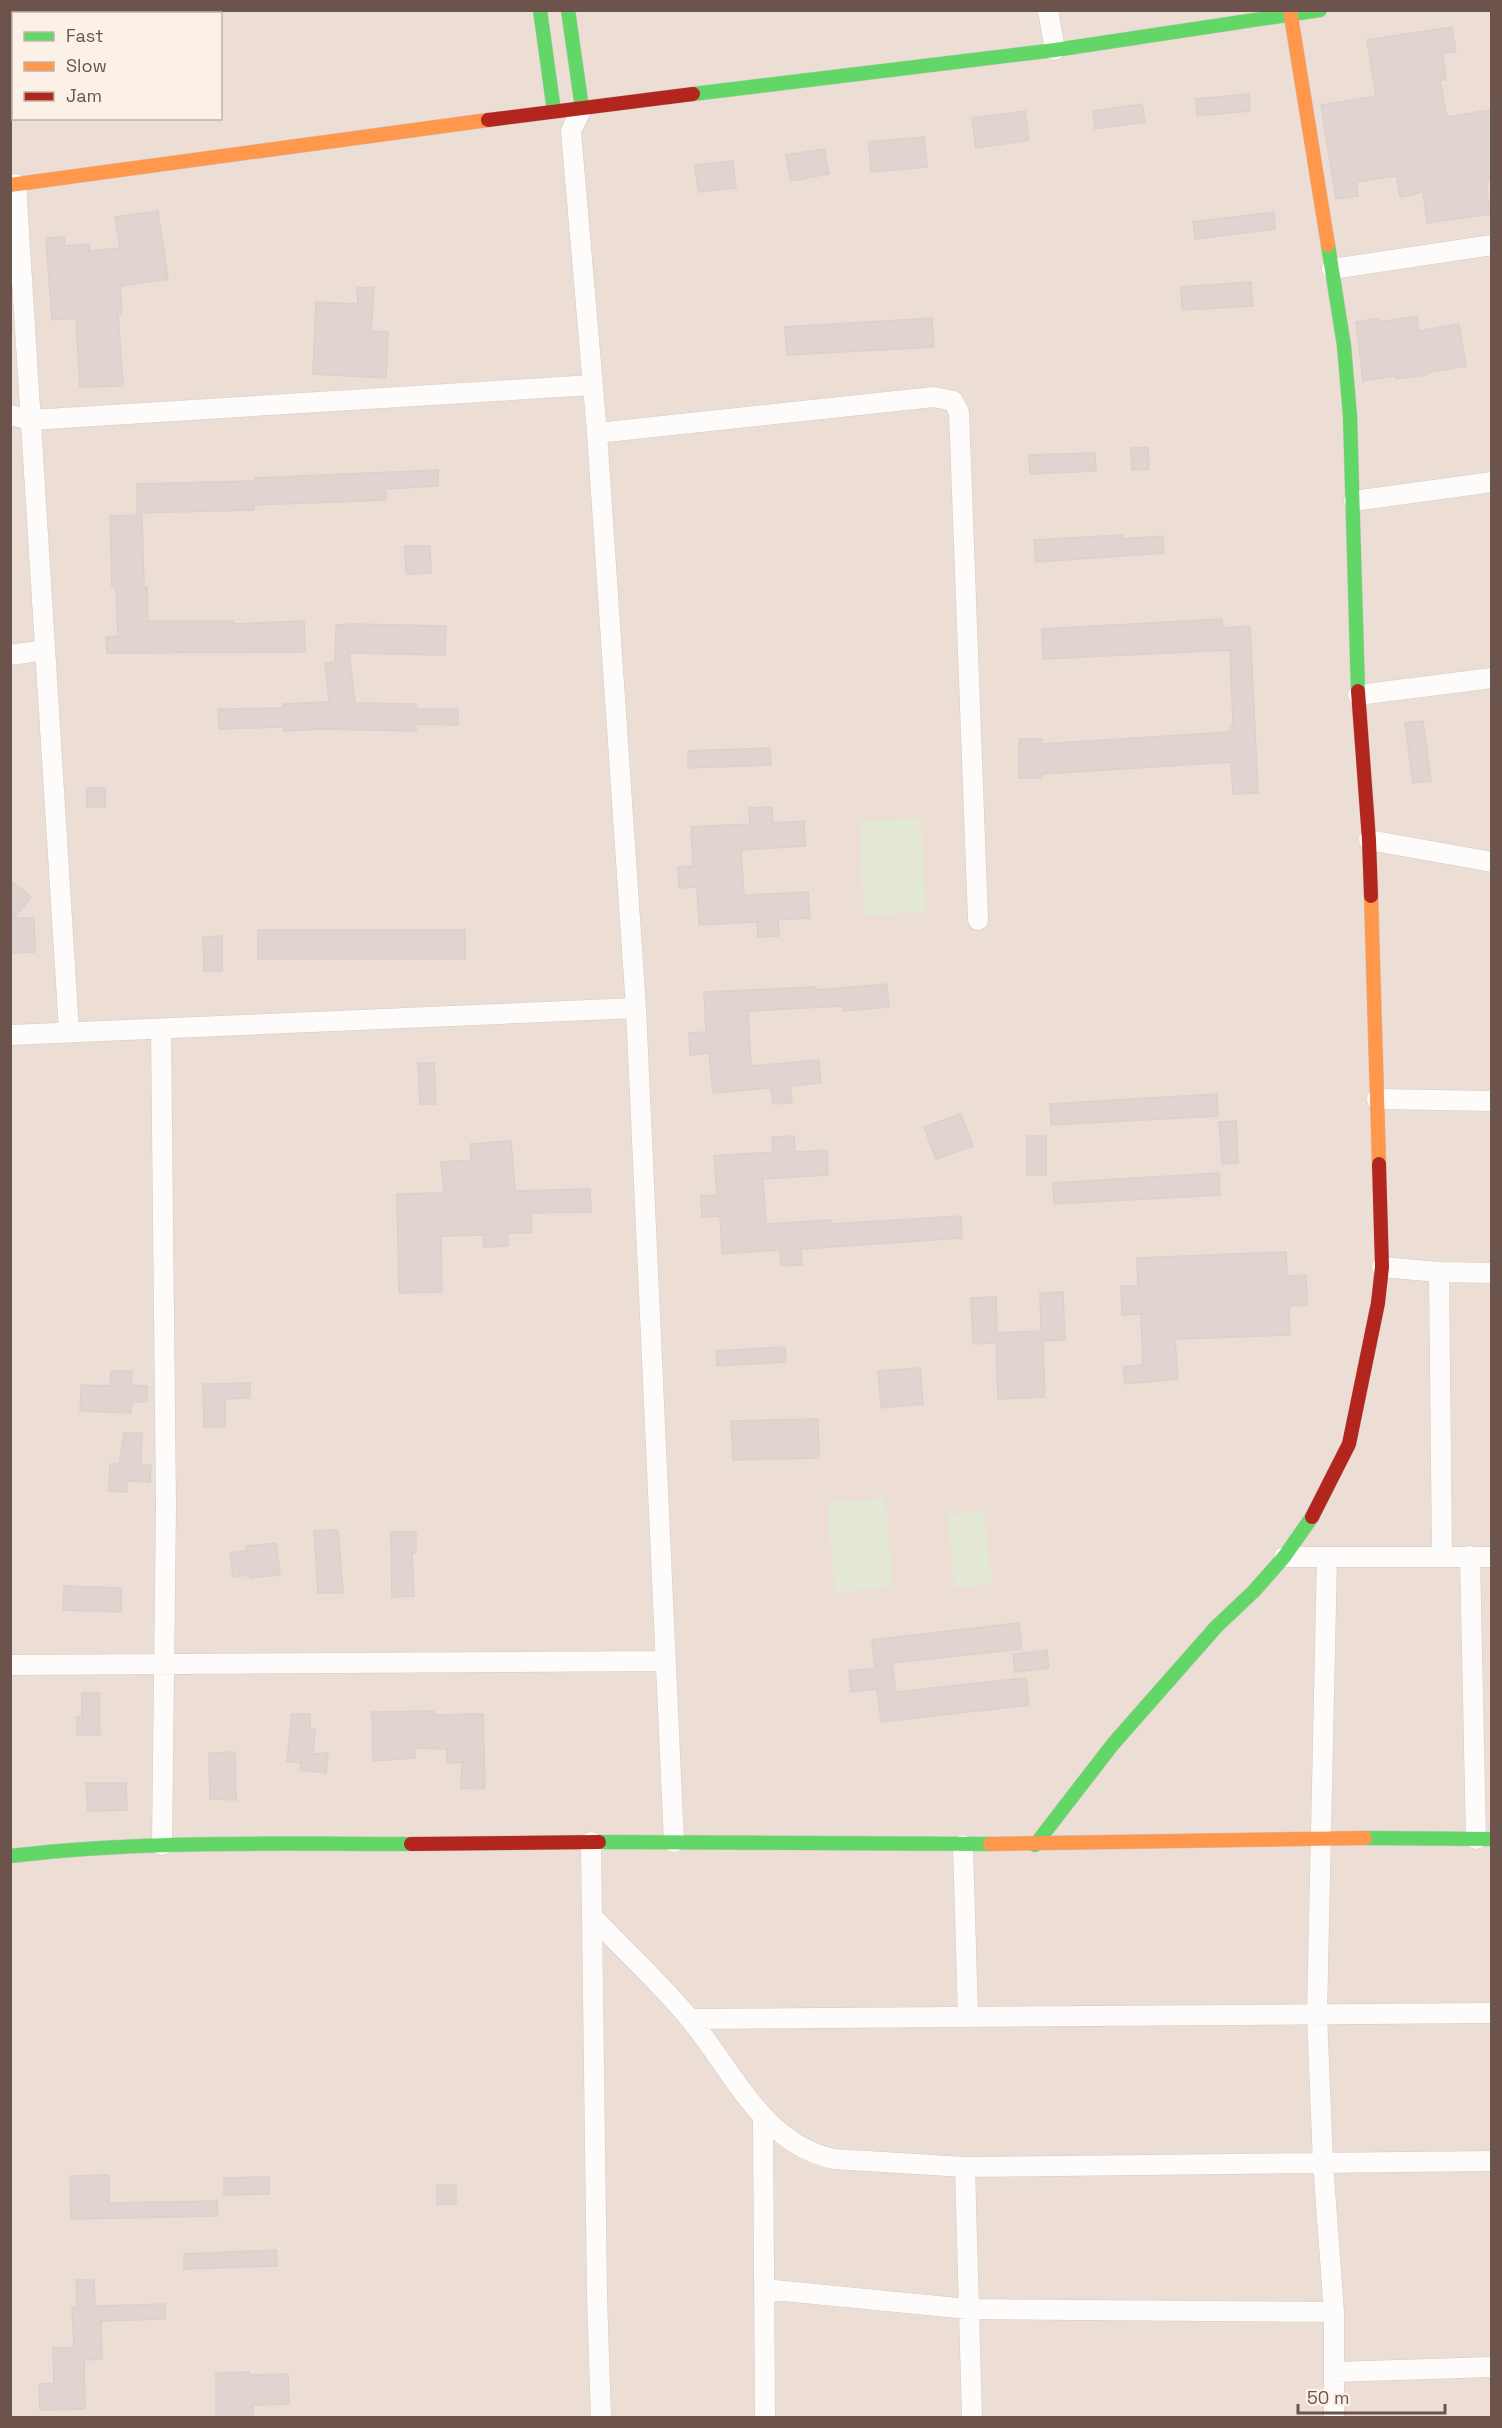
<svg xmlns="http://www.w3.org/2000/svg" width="1502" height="2428" font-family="'Space Grotesk',sans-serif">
	<rect width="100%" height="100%" fill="#f3ede7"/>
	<!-- residential -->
	<path fill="#ecded5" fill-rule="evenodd" d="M11,11H1491V2417H11ZM14,14H220V118H14Z"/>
	<!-- park -->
	<path fill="#e2e8d3" d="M921,818L926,912L864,916L859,821Z
		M885,1498L893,1588L835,1592L827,1503Z
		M984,1511L992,1584L955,1588L947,1515Z"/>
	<!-- building -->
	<path fill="#dfd4d0" stroke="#dbd0ca" stroke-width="1.5" d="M1452,27L1456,52L1443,53L1446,80H1440L1447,117L1491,110V180L1486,181L1490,214L1427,223L1423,192L1400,197L1396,176L1356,182L1358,196L1336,199L1321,105L1376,96L1367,40Z
		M1249,94L1250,111L1197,116L1196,99Z
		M1142,104L1145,122L1095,129L1093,111Z
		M1025,111L1029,140L976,148L972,118Z
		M924,137L927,167L871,172L869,142Z
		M824,149L829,174L791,181L786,155Z
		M733,161L736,188L698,192L695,165Z
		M158,211L168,279L120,286L122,314L118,315L123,386L80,387L76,318L52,320L46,238L64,237L65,246L89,244V251L120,248L115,217Z
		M1274,212L1275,229L1195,239L1193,222Z
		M1251,282L1253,306L1182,310L1181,287Z
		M374,287L371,331L388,332L386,378L313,374L316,302L358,304L357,288Z
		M1417,316L1419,331L1459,324L1466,366L1426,373V375L1396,379L1395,376L1363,381L1356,322L1379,318V322Z
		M932,318L934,347L787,355L785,327Z
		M1148,447L1149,469L1132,470L1131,448Z
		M1095,453L1096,471L1030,474L1029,455Z
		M438,470V486L386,489V500L254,505V510L137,513V484L255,481V478Z
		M142,515L144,587H147L148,621H233V624L304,621L305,652L107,653L106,637L118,636L116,587H112L110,516Z
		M1122,535V539L1163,536L1164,553L1036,562L1034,540Z
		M405,546H430L431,573L406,574Z
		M1222,619L1223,628L1250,626L1258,793L1233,794L1231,762L1042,774V778H1019V739H1042V744L1230,732V726H1233L1230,650L1043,659L1042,629Z
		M353,624L446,626L445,655L349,653L355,703L416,704V709H458V725L416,724V731L322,729L284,731V727L219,729L218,709L283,708V704L329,702L325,663L335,662L336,625Z
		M1423,721L1431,781L1413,783L1405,723Z
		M770,748L771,765L688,768V751Z
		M87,788H105V807H87Z
		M772,807L773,823L804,821L805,846L741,850L744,895L808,892L810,918L778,920L779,936L758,937L757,922L699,925L697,887L679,888L678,867L693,866L691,827L750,824L749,808Z
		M10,880L31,897L14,918H34L35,952L10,953Z
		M258,930H465V959H258Z
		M222,936V971H204L203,937Z
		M887,984L889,1007L844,1011V1006L748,1011L751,1066L819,1060L821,1083L790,1086L792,1103L773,1104L771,1088L713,1093L709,1053L690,1055L689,1033L706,1032L704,992L816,987V990Z
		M418,1063H434L436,1104H420Z
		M1217,1094L1218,1116L1051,1125L1050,1104Z
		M961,1114L973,1146L936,1159L924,1127Z
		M1236,1121L1238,1163L1222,1164L1219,1122Z
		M794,1136L795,1152L827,1150L828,1175L763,1179L766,1224L831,1220V1224L961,1216L962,1238L801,1249L802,1265L781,1266L780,1250L722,1254L720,1216L702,1217L701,1196L717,1195L714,1156L773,1152L772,1137Z
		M1027,1136H1046V1175H1027Z
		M511,1141L515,1191L590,1189L591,1212L531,1213L532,1233H508V1246L484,1247V1235L441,1236L442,1292L399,1293L397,1194L444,1193L441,1162L471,1160L470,1144Z
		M1219,1173L1220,1195L1054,1204L1053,1183Z
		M1286,1252L1287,1276L1306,1275L1307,1305L1289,1306L1290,1335L1175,1339L1178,1379L1125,1384L1123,1367L1143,1365L1141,1314L1122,1315L1121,1286H1138L1137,1258Z
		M1063,1292L1065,1340L1043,1341L1045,1397L998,1399L996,1343L973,1344L971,1298L996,1297L997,1333L1041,1331L1040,1293Z
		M785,1347L786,1362L717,1366L716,1351Z
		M920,1368L923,1404L881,1408L878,1371Z
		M111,1371H132L131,1385L147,1386V1402H132L131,1413L80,1411L81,1385L110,1386Z
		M250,1383V1398L225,1399V1427H204L203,1384Z
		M818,1419L819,1458L733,1460L731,1421Z
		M124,1433H142L141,1465H151L150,1482L127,1481V1492L109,1491L110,1464H119Z
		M338,1530L343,1593H318L314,1531Z
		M391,1532H416V1553H412L414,1596L392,1597Z
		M276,1543L280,1575L250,1578L249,1575L233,1577L230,1553L247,1551L246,1546Z
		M64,1586L121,1588V1612L63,1610Z
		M1019,1623L1022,1649L892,1663L896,1692L1026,1678L1029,1705L881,1722L877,1689L851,1692L849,1671L875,1668L872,1640Z
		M1047,1650L1049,1668L1015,1672L1013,1654Z
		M82,1693H99L100,1735H77V1717H82Z
		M433,1711L434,1715L483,1714L485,1789L461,1788L462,1762L447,1763V1749L415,1748V1758L373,1761L372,1712Z
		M292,1714H310V1729H315L313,1754L328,1753L326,1773L300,1770L301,1763L287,1761Z
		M235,1752L236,1800L210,1799L209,1753Z
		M86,1783H126L127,1810L88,1811Z
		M109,2175V2203L217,2201L218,2216L71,2219L70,2176Z
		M269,2177V2194L224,2195V2178Z
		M437,2185H456V2204H437Z
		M276,2250L277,2266L184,2269V2254Z
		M76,2280H94L95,2306L165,2304V2319L101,2321L102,2359L84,2360L85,2409L40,2410L39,2384L54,2383L53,2348H74L72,2307H77Z
		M249,2372L250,2375L288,2374L289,2404L253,2405V2418H216V2373Z"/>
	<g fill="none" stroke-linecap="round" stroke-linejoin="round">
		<defs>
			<path id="street" d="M1048,10L1055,50
				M582,108L571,131L597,433L636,1008L674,1842
				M16,184L69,1031
				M1332,269L1492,245
				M10,415L31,420L592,385
				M597,433L934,397L953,401L959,412L978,920
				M1354,501L1492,482
				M10,655L45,650
				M1358,695L1492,678
				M1369,840L1492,862
				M161,1029L166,1505L162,1845
				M10,1035L636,1008
				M1377,1099L1492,1101
				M1382,1267L1439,1272L1492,1273
				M1439,1272L1442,1556
				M1470,1556L1476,1839
				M1284,1557H1492
				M1327,1558L1317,2014L1323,2163L1334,2312V2418
				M10,1665L666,1661
				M591,1842L597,2295L601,2418
				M963,1845L968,2016
				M592,1916C624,1950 660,1983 690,2019C733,2071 763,2144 834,2159L965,2167L1492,2161
				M690,2019L1492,2013
				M763,2118L765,2418
				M965,2167L972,2418
				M764,2289L968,2309L1334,2312
				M1335,2372L1492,2367"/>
			<path id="fast" d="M540,10L554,111
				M568,10L582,108
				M693,94L1055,50L1320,10
				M1328,245L1344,346L1350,416L1358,691
				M1365,1838L1492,1839
				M599,1842L990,1844
				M1035,1845L1113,1744L1216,1627L1254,1591L1284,1557L1312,1517
				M10,1856C143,1840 277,1844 411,1844"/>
			<path id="slow" d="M1290,10L1328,245
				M10,185L488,120
				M1371,896L1379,1164
				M990,1844L1365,1838"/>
			<path id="jam" d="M488,120L693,94
				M1358,691L1369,840L1371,896
				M1312,1517L1349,1444L1378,1303L1382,1267L1379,1164
				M411,1844L599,1842"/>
		</defs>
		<!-- street casing -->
		<use href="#street" stroke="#d2cac6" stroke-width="21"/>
		<!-- fast casing -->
		<use href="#fast" stroke="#d2c8c4" stroke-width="15"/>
		<!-- slow casing -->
		<use href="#slow" stroke="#d2c8c4" stroke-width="15"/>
		<!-- jam casing -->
		<use href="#jam" stroke="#d2c8c4" stroke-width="15"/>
		<!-- street -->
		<use href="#street" stroke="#fdfcfb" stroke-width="20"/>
		<!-- fast -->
		<use href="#fast" stroke="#63d668" stroke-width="14"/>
		<!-- slow -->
		<use href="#slow" stroke="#ff974d" stroke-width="14"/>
		<!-- jam -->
		<use href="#jam" stroke="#b3261e" stroke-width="14"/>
	</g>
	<!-- border -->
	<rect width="1502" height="2428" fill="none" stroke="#6c534c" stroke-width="24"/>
	<!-- legend -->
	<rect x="12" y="12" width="210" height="108" fill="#fcf1e7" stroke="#c2b2a9" stroke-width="1.5"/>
	<rect x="24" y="32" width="30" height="9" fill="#63d668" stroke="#c2b2a9" stroke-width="1.5"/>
	<text x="66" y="42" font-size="18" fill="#6c534c">Fast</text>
	<rect x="24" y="62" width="30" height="9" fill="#ff974d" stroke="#c2b2a9" stroke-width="1.5"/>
	<text x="66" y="72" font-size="18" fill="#6c534c">Slow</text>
	<rect x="24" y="92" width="30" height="9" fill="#b3261e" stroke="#c2b2a9" stroke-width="1.5"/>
	<text x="66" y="102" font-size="18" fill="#6c534c">Jam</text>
	<!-- scale -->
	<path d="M1298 2404v9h147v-9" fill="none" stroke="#6c534c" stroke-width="3"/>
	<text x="1307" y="2404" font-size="18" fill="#6c534c" stroke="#fcf1e7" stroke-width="4.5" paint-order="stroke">50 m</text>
</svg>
